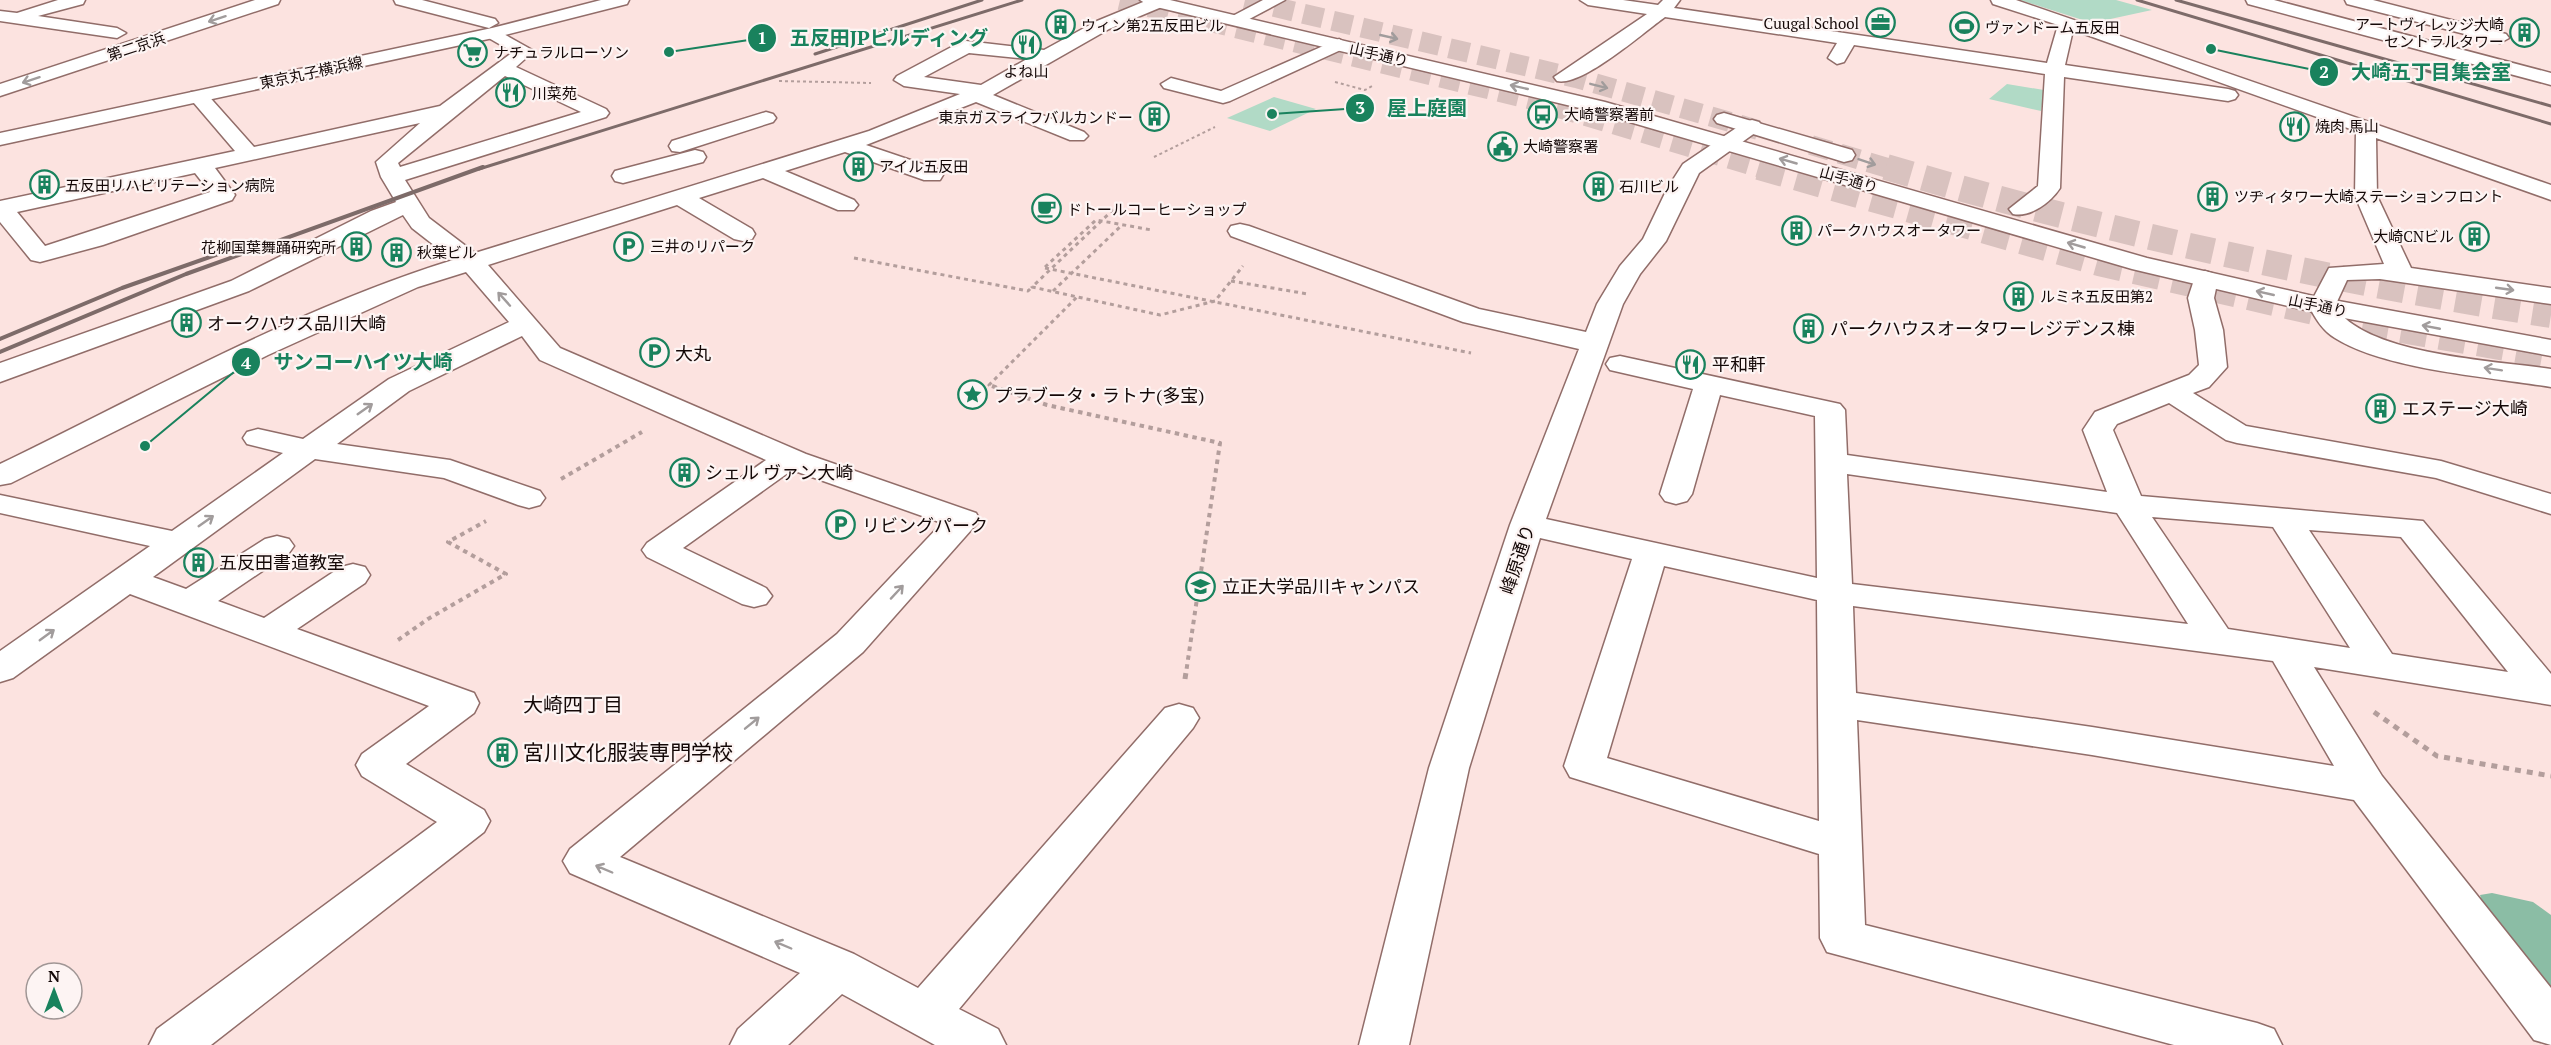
<svg xmlns="http://www.w3.org/2000/svg" width="2551" height="1045" font-family="'PT Serif','Noto Sans JP',serif">
	<rect width="100%" height="100%" fill="#fce3e0"/>
	<!-- green -->
	<path fill="#b1dac6" d="M2020,0H2116L2152,10L2092,23Z
		M2007,84L2044,90L2041,111L1989,99Z
		M1274,97L1316,109L1270,131L1227,118Z"/>
	<!-- forest -->
	<path fill="#8bbda5" d="M2492,893L2533,902L2551,915V989L2483,905L2480,895Z"/>
	<g fill="none" stroke-linecap="round" stroke-linejoin="round">
		<!-- highway-tunnel-far1 -->
		<path stroke="#d9c2bf" stroke-width="20" stroke-dasharray="20 10" stroke-linecap="butt" d="M1120,0L1529,99L1764,169
			M1245,0L1576,78L1758,130
			M1811,145L1891,169"/>
		<!-- highway-tunnel -->
		<path stroke="#d9c2bf" stroke-width="26" stroke-dasharray="26 13" stroke-linecap="butt" d="M1759,167L2099,263L2362,323L2551,356
			M1886,167C2104,231 2326,280 2551,315"/>
		<defs>
			<path id="minor" d="M58,0H85L83,4L38,16L117,28L126,33L117,38L0,21V11L17,13Z
				M394,0H422L495,19L498,23L489,28L396,4Z
				M1148,0L1167,2L1164,6L1109,29L993,95L1084,132L1088,136L1084,140H1070L976,102L866,145L940,170L943,175L940,180H924L845,152L785,171L854,200L858,205L854,210H838L763,178L699,198L752,229L755,234L752,239L743,241L734,239L677,205L488,265L560,348L806,454L976,513L980,520L863,652L620,857L854,954L918,988L1165,708L1179,704L1193,708L1199,718L1193,728L959,1009L998,1029L1006,1045H935L842,994L788,1045H730L738,1029L800,973L570,873L563,861L570,849L837,634L942,523L792,470L683,548L766,588L772,596L766,604L754,607L742,604L647,557L642,550L647,543L766,460L540,360L522,336L409,391L337,444L450,460L540,491L545,498L540,505L529,508L518,505L444,478L315,459L153,577L186,589L265,539L277,536L289,539L294,546L289,553L218,601L264,618L341,567L353,564L365,567L370,575L365,583L297,629L474,693L479,703L474,713L406,764L484,810L490,821L484,832L211,1045H149L157,1029L437,822L362,776L356,765L362,754L429,706L130,594L13,678L0,682V651L150,546L0,513V495L172,531L283,453L247,444L243,438L247,432L258,429L303,439L389,379L509,322L466,272L418,287L268,355L11,483L0,485V464C146,393 298,308 453,260L412,228L403,215L249,291L0,382V363L231,281L371,211L396,202L381,177L376,162L420,123L215,168L235,195L232,200L103,245L40,262L31,260L0,222V201L235,151L188,96L191,92H205L254,147L440,106L513,52L487,37L484,33L493,28L534,51L516,67L606,109L609,113L606,117L405,180L429,218L475,253L869,131L960,94L904,86L894,80L897,76L959,43L966,41L1044,50L1097,21ZM969,53L1027,59L981,85L924,77ZM505,76L581,112L400,167L398,163ZM195,173L210,192L45,246L17,212Z
				M1263,0H1285L1240,24L1234,25L1225,20Z
				M1580,0H1623L1658,5L1663,0H1680L1674,8L2047,63L2058,25L1993,4L1991,0H2016L2551,185V200L2376,138L2377,196L2411,268L2551,288V304L2380,279L2347,280L2335,306C2363,355 2498,361 2551,369V387C2490,377 2386,370 2335,338C2323,331 2315,318 2309,306L2329,268L2384,264L2355,196L2356,131L2073,30L2065,65L2228,89L2235,91L2238,95L2235,99L2228,101L2064,77L2060,188C2051,202 2030,218 2013,214L2009,209L2038,186L2045,74L1854,45L1844,62L1837,64L1828,58L1837,43L1665,17C1644,32 1582,87 1557,81L1554,77L1647,14L1588,5Z
				M2246,0H2274L2551,73V85L2248,4Z
				M2345,0H2373L2506,34L2509,38L2500,43L2347,4Z
				M1339,39L1348,44L1345,48L1230,101L1223,103L1164,88L1161,84L1171,78L1221,91Z
				M766,112L773,114L776,118L773,122L680,152L672,151L669,146L672,141Z
				M1752,120L1759,122L1762,126L1759,130L1699,173L1666,241L1640,274L1623,304L1546,519L1817,578L1815,416L1720,395L1692,494L1687,501L1676,504L1665,501L1660,494L1693,389L1610,370L1606,364L1610,358L1620,356L1840,404L1845,410L1847,455L2107,492L2083,430L2095,412L2189,375L2199,365L2195,330L2188,298L2196,274L2205,271L2214,274L2218,279L2214,298L2223,330L2227,367L2209,387L2193,393L2246,426L2441,461L2551,494V514L2436,478L2237,443L2226,440L2169,403L2117,424L2113,430L2141,496L2423,521L2551,674V705L2314,667L2382,776L2551,988V1045L2534,1040L2354,800L2092,755L1857,720L1865,925L2257,1023L2274,1029L2282,1045H2174L1827,952L1820,938L1819,854L1570,777L1564,766L1632,559L1540,538L1469,768L1409,1045H1359L1429,768L1510,525L1579,349L1463,322L1231,236L1228,231L1231,226L1240,224L1249,226L1479,309L1586,332L1597,304L1620,266L1643,239L1667,189L1683,164L1745,122ZM1847,474L2117,513L2188,624L1852,584ZM2152,517L2273,527L2350,648L2228,629ZM2309,530L2401,537L2508,672L2392,654ZM1664,566L1817,600L1819,821L1607,758ZM1853,606L2273,661L2334,766L2092,727L1856,693Z
				M695,150L703,152L706,157L703,162L623,183L615,181L612,176L615,171Z"/>
			<path id="major" d="M601,0H629L627,4L493,38L0,145V133L492,28Z
				M1140,0H1170L1605,102L2147,258L2322,298L2551,340V356L2322,314L2132,269L1592,111L1148,5Z
				M1724,113L1852,150L1855,155L1852,160L1844,162L1717,123L1714,119L1717,115Z"/>
			<path id="highway" d="M255,0H280L278,4L0,96V84Z"/>
		</defs>
		<!-- minor casing -->
		<use href="#minor" stroke="#916d69" stroke-width="3"/>
		<!-- major casing -->
		<use href="#major" stroke="#916d69" stroke-width="3"/>
		<!-- highway casing -->
		<use href="#highway" stroke="#916d69" stroke-width="3"/>
		<!-- path-far3 -->
		<path stroke="#b39e9c" stroke-width="2" stroke-dasharray="3 3" stroke-linecap="butt" d="M779,81L871,83
			M1335,82L1365,90L1372,86
			M1154,157L1215,127"/>
		<!-- path-far2 -->
		<path stroke="#b39e9c" stroke-width="3" stroke-dasharray="4 4" stroke-linecap="butt" d="M1119,204L1032,287L1160,315L1215,301L1243,266
			M854,258L1028,291L1031,288
			M1045,267L1096,220L1152,230
			M1045,268L1471,353
			M1231,281L1308,294
			M1053,291L1122,225
			M997,388L989,385L1077,297"/>
		<!-- path-far1 -->
		<path stroke="#b39e9c" stroke-width="4" stroke-dasharray="4.5 4.5" stroke-linecap="butt" d="M992,386L1047,405L1220,443L1186,673
			M561,479L642,432
			M398,640L428,619L506,574L448,542L486,521"/>
		<!-- path -->
		<path stroke="#b39e9c" stroke-width="5" stroke-dasharray="6 6" stroke-linecap="butt" d="M1185,679L1186,672
			M2374,712L2437,756L2551,776"/>
		<!-- minor -->
		<use href="#minor" fill="#fff" fill-rule="evenodd"/>
		<!-- major -->
		<use href="#major" fill="#fff" fill-rule="evenodd"/>
		<!-- highway -->
		<use href="#highway" fill="#fff" fill-rule="evenodd"/>
		<!-- rail-far1 -->
		<path stroke="#7d6b69" stroke-width="3" d="M2137,0L2551,124
			M2176,0L2551,106
			M815,54L982,0
			M479,169L1022,0"/>
		<!-- rail -->
		<path stroke="#7d6b69" stroke-width="4" d="M0,339L122,288L221,253
			M0,352L186,274L483,167"/>
	</g>
	<!-- one-way arrows -->
	<defs><path id="oneway-shaft" d="M-6 0H5M1.5-3L5.5 0L1.5 3" fill="none" stroke-width="1.6" stroke-linecap="round" stroke-linejoin="round" transform="scale(1.5)"/></defs>
	<g stroke="#a19c9c">
		<use href="#oneway-shaft" transform="translate(217 19) rotate(162)"/>
		<use href="#oneway-shaft" transform="translate(1389 37) rotate(13)"/>
		<use href="#oneway-shaft" transform="translate(31 80) rotate(162)"/>
		<use href="#oneway-shaft" transform="translate(1599 86) rotate(14)"/>
		<use href="#oneway-shaft" transform="translate(1519 87) rotate(-167)"/>
		<use href="#oneway-shaft" transform="translate(1788 161) rotate(-164)"/>
		<use href="#oneway-shaft" transform="translate(1867 162) rotate(18)"/>
		<use href="#oneway-shaft" transform="translate(2076 245) rotate(-164)"/>
		<use href="#oneway-shaft" transform="translate(2505 289) rotate(8)"/>
		<use href="#oneway-shaft" transform="translate(2265 293) rotate(-167)"/>
		<use href="#oneway-shaft" transform="translate(504 299) rotate(-132)"/>
		<use href="#oneway-shaft" transform="translate(2431 327) rotate(-169)"/>
		<use href="#oneway-shaft" transform="translate(2493 369) rotate(-171)"/>
		<use href="#oneway-shaft" transform="translate(365 409) rotate(-35)"/>
		<use href="#oneway-shaft" transform="translate(206 521) rotate(-35)"/>
		<use href="#oneway-shaft" transform="translate(897 592) rotate(-47)"/>
		<use href="#oneway-shaft" transform="translate(47 635) rotate(-36)"/>
		<use href="#oneway-shaft" transform="translate(752 723) rotate(-39)"/>
		<use href="#oneway-shaft" transform="translate(604 869) rotate(-157)"/>
		<use href="#oneway-shaft" transform="translate(783 945) rotate(-157)"/>
	</g>
	<!-- icons -->
	<defs>
		<symbol id="office-ring" viewBox="-11 -11 22 22"><circle r="9.5" fill="#fdf4f3" stroke="#19825d" stroke-width="1.5"/><path d="M-6-3h4V-5.5h4V-3h4V5H-6ZM-1-4.5V-3h2v-1.5ZM-6 0V1H6V0Z" fill="#19825d"/></symbol>
		<symbol id="building-ring" viewBox="-11 -11 22 22"><circle r="9.5" fill="#fdf4f3" stroke="#19825d" stroke-width="1.5"/><path d="M-4-6H4V6H1V3H-1V6H-4ZM-2.5-4.3h1.7v1.8h-1.7ZM.8-4.3h1.7v1.8H.8ZM-2.5-1h1.7V.8h-1.7ZM.8-1h1.7V.8H.8Z" fill="#19825d"/></symbol>
		<symbol id="stadium-ring" viewBox="-11 -11 22 22"><circle r="9.5" fill="#fdf4f3" stroke="#19825d" stroke-width="1.5"/><path d="M0-5a6.5 5 0 1 0 0 10a6.5 5 0 1 0 0-10ZM-3.5-1.8h7v3.6h-7Z" fill="#19825d"/></symbol>
		<symbol id="restaurant-ring" viewBox="-11 -11 22 22"><circle r="9.5" fill="#fdf4f3" stroke="#19825d" stroke-width="1.5"/><path d="M-5-6h1v4h1v-4h1v4h1v-4h1v5L-1.5 .5V6h-2V.5L-5-1ZM5-6V6H3V1.5H1.5Q1.5-4 5-6Z" fill="#19825d"/></symbol>
		<symbol id="supermarket-ring" viewBox="-11 -11 22 22"><circle r="9.5" fill="#fdf4f3" stroke="#19825d" stroke-width="1.5"/><path d="M-6-5.5h2.5l.6 2H6L4.5 2H-2.5L-4.4-4H-6ZM-1.5 3.2a1.3 1.3 0 1 0 .1 0ZM3 3.2a1.3 1.3 0 1 0 .1 0Z" fill="#19825d"/></symbol>
		<symbol id="bus-ring" viewBox="-11 -11 22 22"><circle r="9.5" fill="#fdf4f3" stroke="#19825d" stroke-width="1.5"/><path d="M-5-6H5V4H4V6H2V4H-2V6H-4V4H-5ZM-3.5-4V0h7V-4ZM-3.5 1.2v1.5H-2V1.2ZM2 1.2v1.5H3.5V1.2Z" fill="#19825d"/></symbol>
		<symbol id="civic-ring" viewBox="-11 -11 22 22"><circle r="9.5" fill="#fdf4f3" stroke="#19825d" stroke-width="1.5"/><path d="M-.6-6.5H3V-4.5H.6V-3L4-1V1h2V6H-6V1h2V-1L-.6-3ZM-1.2 2.5V6h2.4V2.5Z" fill="#19825d"/></symbol>
		<symbol id="cafe-ring" viewBox="-11 -11 22 22"><circle r="9.5" fill="#fdf4f3" stroke="#19825d" stroke-width="1.5"/><path d="M-5.5-4.5H6V0H3Q3 3.5 0 3.5H-2.5Q-5.5 3.5-5.5 0ZM3-3.2v2h1.7v-2ZM-6 4.5H4V6H-6Z" fill="#19825d"/></symbol>
		<symbol id="parking-ring" viewBox="-11 -11 22 22"><circle r="9.5" fill="#fdf4f3" stroke="#19825d" stroke-width="1.5"/><path d="M-3.5-5.5H1a3.5 3.5 0 0 1 0 7H-1V5.5H-3.5ZM-1-3.4V-.6H.8a1.4 1.4 0 0 0 0-2.8Z" fill="#19825d"/></symbol>
		<symbol id="sight-ring" viewBox="-11 -11 22 22"><circle r="9.5" fill="#fdf4f3" stroke="#19825d" stroke-width="1.5"/><path d="M0-6L1.8-2.2L6-1.7L2.9 1.2L3.7 5.4L0 3.3L-3.7 5.4L-2.9 1.2L-6-1.7L-1.8-2.2Z" fill="#19825d"/></symbol>
		<symbol id="university-ring" viewBox="-11 -11 22 22"><circle r="9.5" fill="#fdf4f3" stroke="#19825d" stroke-width="1.5"/><path d="M0-5L7-2L0 1L-7-2ZM-4 1L0 2.5L4 1V4Q0 6-4 4Z" fill="#19825d"/></symbol>
	</defs>
	<g fill-rule="evenodd">
		<use href="#office-ring" x="1864" y="6" width="33" height="33"/>
		<use href="#building-ring" x="1044" y="8" width="33" height="33"/>
		<use href="#stadium-ring" x="1948" y="10" width="33" height="33"/>
		<use href="#building-ring" x="2508" y="16" width="33" height="33"/>
		<use href="#restaurant-ring" x="1010" y="28" width="33" height="33"/>
		<use href="#supermarket-ring" x="456" y="36" width="33" height="33"/>
		<use href="#restaurant-ring" x="494" y="76" width="33" height="33"/>
		<use href="#bus-ring" x="1526" y="98" width="33" height="33"/>
		<use href="#building-ring" x="1138" y="100" width="33" height="33"/>
		<use href="#restaurant-ring" x="2278" y="110" width="33" height="33"/>
		<use href="#civic-ring" x="1486" y="130" width="33" height="33"/>
		<use href="#building-ring" x="842" y="150" width="33" height="33"/>
		<use href="#building-ring" x="28" y="168" width="33" height="33"/>
		<use href="#building-ring" x="1582" y="170" width="33" height="33"/>
		<use href="#building-ring" x="2196" y="180" width="33" height="33"/>
		<use href="#cafe-ring" x="1030" y="192" width="33" height="33"/>
		<use href="#building-ring" x="1780" y="214" width="33" height="33"/>
		<use href="#building-ring" x="2458" y="220" width="33" height="33"/>
		<use href="#parking-ring" x="612" y="230" width="33" height="33"/>
		<use href="#building-ring" x="340" y="230" width="33" height="33"/>
		<use href="#building-ring" x="380" y="236" width="33" height="33"/>
		<use href="#building-ring" x="2002" y="280" width="33" height="33"/>
		<use href="#building-ring" x="170" y="306" width="33" height="33"/>
		<use href="#building-ring" x="1792" y="312" width="33" height="33"/>
		<use href="#parking-ring" x="638" y="336" width="33" height="33"/>
		<use href="#restaurant-ring" x="1674" y="348" width="33" height="33"/>
		<use href="#sight-ring" x="956" y="378" width="33" height="33"/>
		<use href="#building-ring" x="2364" y="392" width="33" height="33"/>
		<use href="#building-ring" x="668" y="456" width="33" height="33"/>
		<use href="#parking-ring" x="824" y="508" width="33" height="33"/>
		<use href="#building-ring" x="182" y="546" width="33" height="33"/>
		<use href="#university-ring" x="1184" y="570" width="33" height="33"/>
		<use href="#building-ring" x="486" y="736" width="33" height="33"/>
	</g>
	<g text-anchor="middle" dominant-baseline="central" stroke-width="4.5" stroke-linejoin="round" paint-order="stroke">
		<!-- far-poi labels -->
		<g font-size="15" fill="#140807" stroke="#fdf4f3" text-anchor="start">
			<text x="1859" y="23" text-anchor="end">Cuugal School</text>
			<text x="2504" y="24" text-anchor="end">アートヴィレッジ大崎<tspan x="2504" dy="17">セントラルタワー</tspan></text>
			<text x="1081" y="25">ウィン第2五反田ビル</text>
			<text x="1985" y="27">ヴァンドーム五反田</text>
			<text x="494" y="52">ナチュラルローソン</text>
			<text x="1026" y="71" text-anchor="middle">よね山</text>
			<text x="532" y="93">川菜苑</text>
			<text x="1564" y="114">大崎警察署前</text>
			<text x="1133" y="117" text-anchor="end">東京ガスライフバルカンドー</text>
			<text x="2315" y="126">焼肉 馬山</text>
			<text x="1523" y="146">大崎警察署</text>
			<text x="879" y="166">アイル五反田</text>
			<text x="65" y="185">五反田リハビリテーション病院</text>
			<text x="1619" y="186">石川ビル</text>
			<text x="2234" y="196">ツヂィタワー大崎ステーションフロント</text>
			<text x="1067" y="209">ドトールコーヒーショップ</text>
			<text x="1817" y="230">パークハウスオータワー</text>
			<text x="2454" y="236" text-anchor="end">大崎CNビル</text>
			<text x="650" y="246">三井のリパーク</text>
			<text x="336" y="247" text-anchor="end">花柳国葉舞踊研究所</text>
			<text x="417" y="252">秋葉ビル</text>
			<text x="2040" y="296">ルミネ五反田第2</text>
		</g>
		<!-- far-street labels -->
		<g font-size="15" fill="#140807" stroke="#fdf4f3">
			<text transform="translate(136 46) rotate(-18)">第二京浜</text>
			<text transform="translate(1379 54) rotate(13)">山手通り</text>
			<text transform="translate(311 72) rotate(-12)">東京丸子横浜線</text>
			<text transform="translate(1849 179) rotate(16)">山手通り</text>
			<text transform="translate(2318 305) rotate(12)">山手通り</text>
		</g>
		<!-- poi labels -->
		<g font-size="18" fill="#140807" stroke="#fdf4f3" text-anchor="start">
			<text x="207" y="323">オークハウス品川大崎</text>
			<text x="1830" y="328">パークハウスオータワーレジデンス棟</text>
			<text x="675" y="353">大丸</text>
			<text x="1712" y="364">平和軒</text>
			<text x="994" y="395">プラブータ・ラトナ(多宝)</text>
			<text x="2402" y="408">エステージ大崎</text>
			<text x="705" y="472">シェル ヴァン大崎</text>
			<text x="862" y="525">リビングパーク</text>
			<text x="219" y="562">五反田書道教室</text>
			<text x="1222" y="586">立正大学品川キャンパス</text>
		</g>
		<!-- street labels -->
		<g font-size="18" fill="#140807" stroke="#fdf4f3">
			<text transform="translate(1517 559) rotate(-72)">峰原通り</text>
		</g>
		<!-- neighbourhood labels -->
		<g font-size="20" fill="#140807" stroke="#fdf4f3">
			<text x="573" y="704">大崎四丁目</text>
		</g>
		<!-- near-poi labels -->
		<g font-size="21" fill="#140807" stroke="#fdf4f3" text-anchor="start">
			<text x="523" y="752">宮川文化服装専門学校</text>
		</g>
	</g>
	<!-- callouts -->
	<path fill="none" stroke="#19825d" stroke-width="2" d="M669 52L762 38M2211 49L2324 72M1272 114L1360 108M145 446L246 362"/>
	<g fill="#19825d" stroke="#fdf4f3" stroke-width="2">
		<circle cx="669" cy="52" r="6"/>
		<circle cx="2211" cy="49" r="6"/>
		<circle cx="1272" cy="114" r="6"/>
		<circle cx="145" cy="446" r="6"/>
		<circle cx="762" cy="38" r="15"/>
		<circle cx="2324" cy="72" r="15"/>
		<circle cx="1360" cy="108" r="15"/>
		<circle cx="246" cy="362" r="15"/>
	</g>
	<g font-size="18" text-anchor="middle" font-weight="bold" fill="#fff">
		<text x="762" y="44">1</text>
		<text x="2324" y="78">2</text>
		<text x="1360" y="114">3</text>
		<text x="246" y="369">4</text>
	</g>
	<g font-size="20" text-anchor="middle" font-weight="bold" fill="#19825d" stroke="#fdf4f3" stroke-width="4.5" stroke-linejoin="round" paint-order="stroke">
		<text x="889" y="45">五反田JPビルディング</text>
		<text x="2431" y="79">大崎五丁目集会室</text>
		<text x="1427" y="115">屋上庭園</text>
		<text x="363" y="369">サンコーハイツ大崎</text>
	</g>
	<!-- north arrow -->
	<g transform="translate(54 991)"><circle r="28" fill="#fdf4f3" stroke="#a09695" stroke-width="1.5"/>
	<path d="M0-4.5L10 22L0 15L-10 22Z" fill="#19825d"/>
	<text y="-9" font-size="16" font-weight="bold" text-anchor="middle" fill="#140807">N</text>
	</g>
</svg>
